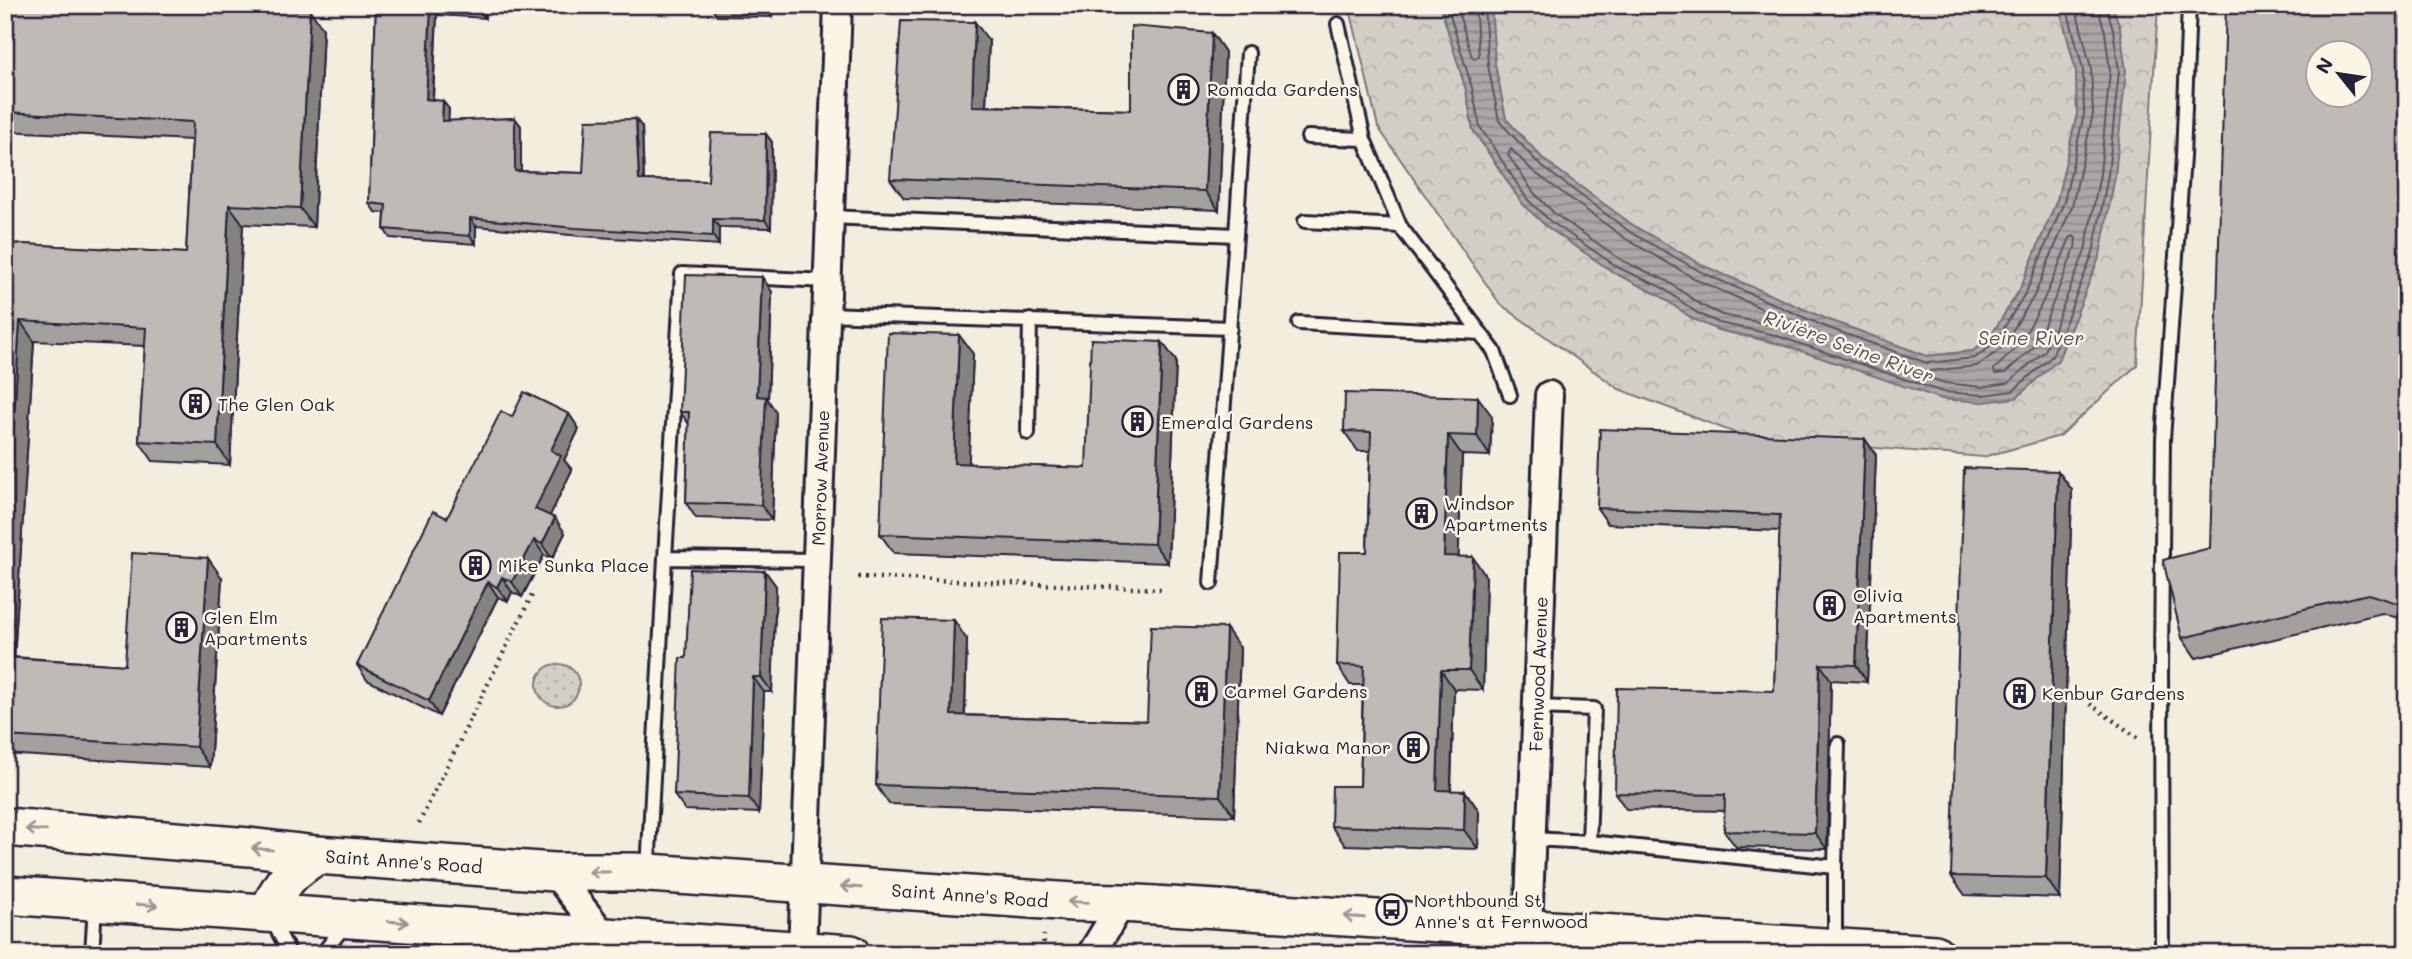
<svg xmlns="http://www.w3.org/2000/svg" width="2412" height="959" font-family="Mali,sans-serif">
	<defs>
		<pattern id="grass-dots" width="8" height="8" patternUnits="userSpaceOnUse" patternTransform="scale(1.75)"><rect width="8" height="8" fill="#d4cfc6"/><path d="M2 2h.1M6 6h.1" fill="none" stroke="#b6b1ab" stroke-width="1.8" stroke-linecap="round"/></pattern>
		<pattern id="forest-crowns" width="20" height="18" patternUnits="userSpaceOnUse" patternTransform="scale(1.75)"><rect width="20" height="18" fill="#d4cfc6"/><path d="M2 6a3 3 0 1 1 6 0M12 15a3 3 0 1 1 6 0" fill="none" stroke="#b6b1ab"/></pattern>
		<pattern id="water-rules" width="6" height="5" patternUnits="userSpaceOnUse" patternTransform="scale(1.75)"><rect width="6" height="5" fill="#aca7a6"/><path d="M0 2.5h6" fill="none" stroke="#8c8888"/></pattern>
	</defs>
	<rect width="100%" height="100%" fill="#f3edde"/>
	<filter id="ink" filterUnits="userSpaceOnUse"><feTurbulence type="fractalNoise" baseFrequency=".0143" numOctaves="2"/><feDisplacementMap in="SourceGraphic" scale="14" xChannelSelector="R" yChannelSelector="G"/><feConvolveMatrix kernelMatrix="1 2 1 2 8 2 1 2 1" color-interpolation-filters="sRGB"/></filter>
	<g filter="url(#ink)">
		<!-- grass -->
		<path fill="url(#grass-dots)" stroke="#7b7880" stroke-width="2" d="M537 685a21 21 0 1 1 42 0a21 21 0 1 1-42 0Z"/>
		<!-- forest -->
		<path fill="url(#forest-crowns)" stroke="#7b7880" stroke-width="2" d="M1349,5H1440L1466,90L1473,130L1522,203L1546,226L1616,274L1659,295L1693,319L1718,330L2016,398L2058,360L2100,255L2120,28L2112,5H2158L2137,365L2060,436L1983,457L1746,437L1619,389L1500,304L1378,127Z
			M1491,5H2059L2076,71L2077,114L2057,200L2020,289L1989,339L1973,351L1927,356L1829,320L1706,267L1634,226L1544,160L1506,119L1495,65Z"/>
		<!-- water -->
		<path fill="url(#water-rules)" stroke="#75727b" stroke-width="2" d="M1440,5H1491L1495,64L1506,119L1544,160L1634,226L1706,267L1829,320L1927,356L1973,351L1989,339L2020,289L2057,200L2077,114L2076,71L2059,5H2112L2120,28L2126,71L2115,176L2100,255L2058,360L2016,398L1983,402L1942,399L1768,340L1718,330L1693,319L1659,295L1616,274L1546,226L1522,203L1473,129L1466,90Z"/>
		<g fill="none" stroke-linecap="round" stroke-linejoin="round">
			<!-- shore -->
			<path stroke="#595766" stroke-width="2" d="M1447,5L1472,88L1480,127L1527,199L1550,221L1619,268L1663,288L1697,313L1719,323L1771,334L1943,392L1983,395L2013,391L2052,356L2093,253L2108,175L2119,71L2113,30L2106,5
				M1456,5L1472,57L1475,59L1479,56L1475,5
				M1484,5L1488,65L1499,121L1540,165L1630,232L1703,273L1826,327L1927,363L1975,358L1994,344L2026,292L2064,202L2084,114L2083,69L2066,5
				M2075,5L2091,68L2093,114L2072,206L2034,296L2001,349L1977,366L1930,371L1928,374L1930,378L1945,383L1982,387L2008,383L2045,351L2085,251L2100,174L2110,71L2105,32L2097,5
				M1511,149L1534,172L1626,239L1699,281L1818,333L1820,338L1816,340L1772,325L1722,315L1701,305L1667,281L1623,261L1555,214L1534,193L1508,155Z
				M2074,236L2076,239L2075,248L2036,345L2005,373L1995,374L1994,369C2033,337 2051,283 2070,238Z"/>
			<defs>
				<path id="lane" d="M1338,24L1364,139L1400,226L1494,351L1510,395
					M1308,137L1364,139
					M830,217L1236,235L1248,53
					M1305,221L1400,226
					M826,314L1230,328
					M1299,323L1481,333
					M1028,433L1030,320
					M665,558L682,274L828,281
					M1211,583L1236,235
					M1532,839L1589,842L1594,709L1536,707
					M1589,842L1835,867V945
					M1835,867L1838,744
					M648,870L665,558L817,560
					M272,920L290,954
					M92,954L95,905
					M322,954L346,924
					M2162,954L2161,668L2163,439L2183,157L2189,5"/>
				<path id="street" d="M554,872L605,937V949
					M802,951L838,5
					M1091,954L1122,903
					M1527,954L1549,395"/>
				<path id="secondary" d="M5,827L249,847L317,855L554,872H634L1073,902L1122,903L1935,954
					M5,895L851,954
					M268,913C282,881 288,874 317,855"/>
			</defs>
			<!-- lane casing -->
			<use href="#lane" stroke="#22223b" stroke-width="18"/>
			<!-- street casing -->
			<use href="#street" stroke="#22223b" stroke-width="32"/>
			<!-- secondary casing -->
			<use href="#secondary" stroke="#22223b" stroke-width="42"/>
			<!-- path -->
			<path stroke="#22223b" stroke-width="4.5" stroke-dasharray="2 5" stroke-linecap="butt" d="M858,577L1161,589
				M2090,704L2138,738
				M419,823L534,591
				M1043,950L1044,935"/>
			<!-- lane -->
			<use href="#lane" stroke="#fcf5e5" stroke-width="12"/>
			<!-- street -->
			<use href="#street" stroke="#fcf5e5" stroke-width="26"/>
			<!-- secondary -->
			<use href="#secondary" stroke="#fcf5e5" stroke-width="37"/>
		</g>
		<!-- wall -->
		<path fill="#a4a09d" stroke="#22223b" stroke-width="2" d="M5,5L323,29L314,227L243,224L230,465L153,461L139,441L145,346L34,341L14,657L125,665L222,578L210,767L5,754V243L186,253L192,140L5,131Z
			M376,5H496L485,6V18L437,15L433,100L449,109L448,121L515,118L521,126V171L583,173L642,127L644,180L708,181L766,134L772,142L771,228L719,227V245L581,236L476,226V244L390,238L384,229L385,213L375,212L369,203Z
			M711,5H773L772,17L717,16L711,7Z
			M2407,5V621L2382,613L2196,658L2182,638L2210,548Z
			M1212,33L1225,52L1219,210L904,198L890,179L989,41L986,106L1131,110Z
			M762,277L772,292L768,400L776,412L772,520L696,518L686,503L689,424L680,412Z
			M959,335L973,354L968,464L1086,468L1162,342L1176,361L1168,563L894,553L880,534Z
			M569,414L579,429L564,460L572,470L549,516L565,533L552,559L544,555L522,597L512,592L508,601L498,597L439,716L367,680L357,665L447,518L512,417Z
			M1492,416L1490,456L1462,455L1458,557L1486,577L1483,690L1454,689L1451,791H1465L1479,811L1478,849L1345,845L1331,826L1360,786L1363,685H1350L1337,665L1367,552L1370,451H1358L1344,431Z
			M1865,439L1876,455L1867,682L1831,680L1827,849L1736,847L1724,831L1725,811L1626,809L1615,793L1774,691L1780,531L1608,524L1597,508Z
			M2058,471L2072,490L2060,898L1965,895L1951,876Z
			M765,571L776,586L772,692H764L759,813L685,810L674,795L686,658Z
			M967,640L965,715L1147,721L1240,648L1234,816L889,804L876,785Z"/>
		<!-- shaded-wall -->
		<path fill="#86827f" stroke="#22223b" stroke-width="2" d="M479,5H485V18L479,10Z
			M766,5H773L772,17L766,9Z
			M431,7L437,15L432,107L426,99Z
			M310,10L323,29L314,227L300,208Z
			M975,22L989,41L985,125L972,106Z
			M1212,33L1225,52L1219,210L1205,191Z
			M443,101L449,109L448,129L442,121Z
			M515,118L521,126V179L515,171Z
			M636,119L642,127L644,188L639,180Z
			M766,134L772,142L771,228L765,220Z
			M229,205L243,224L230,465L217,445Z
			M470,218L476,226V244L470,236Z
			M713,219L719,227V245L713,236Z
			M762,277L772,292L768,400L776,412L772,520L761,505L757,396Z
			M20,321L34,341L13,676L5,665V557Z
			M959,335L973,354L968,483L954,463Z
			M1162,342L1176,361L1168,563L1154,544Z
			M1478,397L1492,416L1490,456L1477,436Z
			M569,414L579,429L564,460L572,470L546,524L535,509L551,450Z
			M1448,435L1462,455L1458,576L1444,556Z
			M1865,439L1876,455L1867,682L1856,665Z
			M2058,471L2072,490L2060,898L2046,878Z
			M555,518L565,533L552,559L542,544Z
			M534,540L544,555L522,597L512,582Z
			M1473,557L1486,577L1483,690L1469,670Z
			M208,558L222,578L210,767L196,747Z
			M765,571L776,586L772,692L761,677Z
			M502,577L512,592L508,601L497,587Z
			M488,582L498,597L439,716L429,701Z
			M954,620L967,640L964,734L951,715Z
			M1226,628L1240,648L1234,816L1220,796Z
			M1820,664L1831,680L1827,849L1815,833Z
			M1441,670L1454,689L1450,810L1437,790Z
			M753,677L764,692L759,813L749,798Z
			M1465,791L1479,811L1478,849L1464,830Z"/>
		<!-- building -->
		<path fill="#bfbab6" stroke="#22223b" stroke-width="2" fill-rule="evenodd" d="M5,5H221L310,10L300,208L229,205L217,445L139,441L146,328L20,321L5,557V243L186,253L193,122L5,112Z
			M376,5H479V10L431,7L426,99L443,101L442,121L515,118V171L583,173L586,120L636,119L639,180L708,181L711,133L766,134L765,220L713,219V236L575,228L470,218V236L384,229L386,205L369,203Z
			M711,5H766V9L711,7Z
			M2226,5H2407V606L2368,594L2182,638L2163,560L2210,548ZM2318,52H2360V94H2318Z
			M901,21L975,22L972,106L1131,110V26L1212,33L1205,191L890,179Z
			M686,275L762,277L757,396L766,397L761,505L686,503L689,412H680Z
			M888,333L959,335L954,463L1086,468L1091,339L1162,342L1154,544L880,534Z
			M524,392L569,414L551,450L561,456L535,509L555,518L542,544L534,540L512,582L502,577L497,587L488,582L429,701L357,665L433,511L447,518L501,411L512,417Z
			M1345,393L1478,397L1477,436L1448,435L1444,556L1473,557L1469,670H1441L1437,790L1465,791L1464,830L1331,826L1332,786H1360L1364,666L1337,665L1340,552H1367L1371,432L1344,431Z
			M1600,429L1865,439L1856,665L1820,664L1815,833L1724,831L1725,795L1615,793L1617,688L1774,691L1780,515L1597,508Z
			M1964,468L2058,471L2046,878L1951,876Z
			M132,553L208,558L196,747L5,736V657L125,665Z
			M690,569L765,571L761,677H753L749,798L674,795L680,658H686Z
			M882,618L954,620L951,715L1147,721L1151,626L1226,628L1220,796L876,785Z"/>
		<!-- one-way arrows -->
		<defs><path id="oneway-shaft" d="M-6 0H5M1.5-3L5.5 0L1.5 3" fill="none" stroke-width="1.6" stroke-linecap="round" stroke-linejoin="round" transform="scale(1.75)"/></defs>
		<g stroke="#9a9698">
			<use href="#oneway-shaft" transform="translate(36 830) rotate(-175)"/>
			<use href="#oneway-shaft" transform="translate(262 849) rotate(-174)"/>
			<use href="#oneway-shaft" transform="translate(599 872) rotate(-180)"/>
			<use href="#oneway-shaft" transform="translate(851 887) rotate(-176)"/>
			<use href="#oneway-shaft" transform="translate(1078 902) rotate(-178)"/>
			<use href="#oneway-shaft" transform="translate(147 905) rotate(4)"/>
			<use href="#oneway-shaft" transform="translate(1354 917) rotate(-176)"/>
			<use href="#oneway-shaft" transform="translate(398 922) rotate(4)"/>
		</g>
	</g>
	<!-- icons -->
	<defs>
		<symbol id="building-ring" viewBox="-11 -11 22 22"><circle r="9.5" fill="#fcf5e5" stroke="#22223b" stroke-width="1.5"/><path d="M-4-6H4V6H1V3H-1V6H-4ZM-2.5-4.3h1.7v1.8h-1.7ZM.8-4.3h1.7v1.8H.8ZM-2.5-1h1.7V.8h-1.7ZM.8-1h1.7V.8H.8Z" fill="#22223b"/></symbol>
		<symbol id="bus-ring" viewBox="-11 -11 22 22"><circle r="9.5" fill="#fcf5e5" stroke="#22223b" stroke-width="1.5"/><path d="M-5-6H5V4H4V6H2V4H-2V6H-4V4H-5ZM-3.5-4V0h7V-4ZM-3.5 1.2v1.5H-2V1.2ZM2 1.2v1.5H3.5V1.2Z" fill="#22223b"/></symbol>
	</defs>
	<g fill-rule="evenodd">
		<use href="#building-ring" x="1166" y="72" width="35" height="35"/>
		<use href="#building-ring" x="178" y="386" width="35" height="35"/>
		<use href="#building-ring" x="1120" y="404" width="35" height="35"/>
		<use href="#building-ring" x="1404" y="496" width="35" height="35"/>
		<use href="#building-ring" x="458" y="548" width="35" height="35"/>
		<use href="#building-ring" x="1812" y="588" width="35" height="35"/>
		<use href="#building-ring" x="164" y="610" width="35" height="35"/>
		<use href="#building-ring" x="1184" y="674" width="35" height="35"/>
		<use href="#building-ring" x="2002" y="676" width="35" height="35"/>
		<use href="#building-ring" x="1396" y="730" width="35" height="35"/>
		<use href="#bus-ring" x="1374" y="892" width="35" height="35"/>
	</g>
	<g text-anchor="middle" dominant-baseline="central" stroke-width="5" stroke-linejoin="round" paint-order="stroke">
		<!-- poi labels -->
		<g font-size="18" fill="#22223b" stroke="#fcf5e5" text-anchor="start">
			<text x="1207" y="89">Romada Gardens</text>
			<text x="218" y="404">The Glen Oak</text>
			<text x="1161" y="422">Emerald Gardens</text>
			<text x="1444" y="503">Windsor<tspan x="1444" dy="21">Apartments</tspan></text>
			<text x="498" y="565">Mike Sunka Place</text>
			<text x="1853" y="595">Olivia<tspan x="1853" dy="21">Apartments</tspan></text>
			<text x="204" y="617">Glen Elm<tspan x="204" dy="21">Apartments</tspan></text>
			<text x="1224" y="691">Carmel Gardens</text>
			<text x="2042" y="693">Kenbur Gardens</text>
			<text x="1391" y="747" text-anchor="end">Niakwa Manor</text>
			<text x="1414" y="900">Northbound St<tspan x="1414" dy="21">Anne's at Fernwood</tspan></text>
		</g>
		<!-- street labels -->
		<g font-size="18" fill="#22223b" stroke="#fcf5e5">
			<text transform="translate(820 478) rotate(-88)">Morrow Avenue</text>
			<text transform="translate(1538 674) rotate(-88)">Fernwood Avenue</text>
			<text transform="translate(404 861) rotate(4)">Saint Anne's Road</text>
			<text transform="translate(970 895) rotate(4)">Saint Anne's Road</text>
		</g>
		<!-- water labels -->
		<g font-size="19" font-style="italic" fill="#525160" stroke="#fcf5e5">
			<text x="2031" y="337">Seine River</text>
			<text transform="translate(1849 346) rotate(20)">Rivière Seine River</text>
		</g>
	</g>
	<!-- margin -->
	<rect width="2412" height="959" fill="none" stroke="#fcf5e5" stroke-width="28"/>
	<rect x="14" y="14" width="2384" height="931" fill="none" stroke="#22223b" stroke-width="2.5" filter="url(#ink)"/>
	<!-- north arrow -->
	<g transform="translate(2339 74) rotate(300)"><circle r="33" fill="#fcf5e5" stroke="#a5a1a1" stroke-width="2"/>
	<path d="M0-5L12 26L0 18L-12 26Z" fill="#22223b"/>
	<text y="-10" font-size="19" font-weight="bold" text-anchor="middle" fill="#22223b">N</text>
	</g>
</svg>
